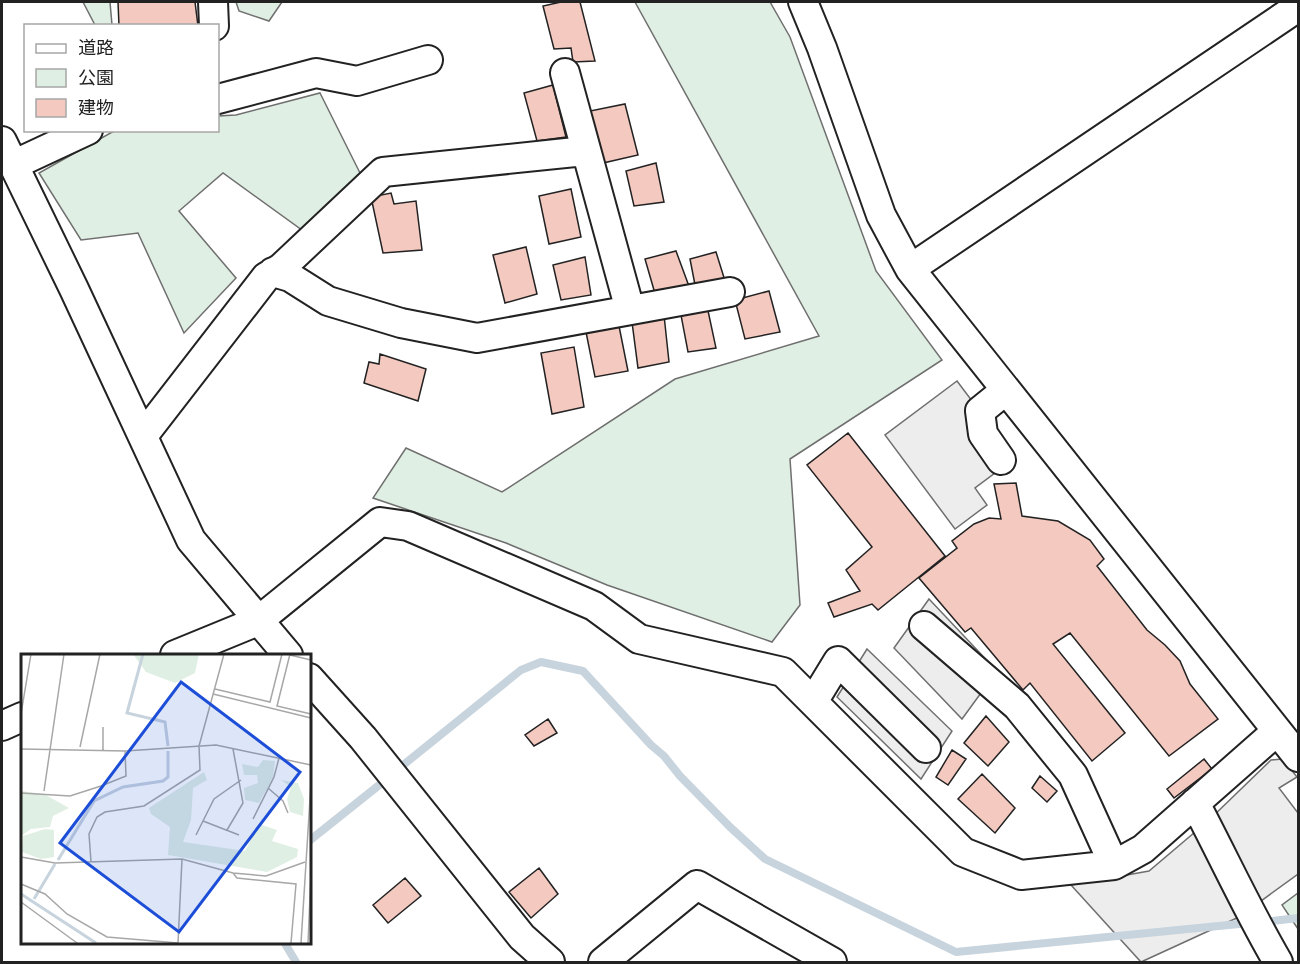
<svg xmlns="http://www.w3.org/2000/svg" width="1300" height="964" font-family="'Playfair Display','Noto Sans JP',serif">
	<rect width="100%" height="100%" fill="#fff"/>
	<!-- green -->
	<path fill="#e0efe3" stroke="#6f6f6f" stroke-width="1.5" d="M83,2H110L112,25H95Z
		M236,2H282L269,21L239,11Z
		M635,2H770L790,37L876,271L942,360L790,459L800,605L772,642L607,585L506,543L373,498L406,448L502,492L675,379L819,336Z
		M320,93L362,177L302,230L223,173L179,211L236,278L184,333L138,233L81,240L39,173L114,131L218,130V116L236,115Z
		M1298,893V929L1282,905Z"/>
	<!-- parking -->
	<path fill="#ededed" stroke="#6f6f6f" stroke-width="1.5" d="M957,381L1015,458L975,488L987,505L955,529L885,435Z
		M929,599L997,671L962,719L894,648Z
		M867,649L952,731L921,779L837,697Z
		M1283,759L1297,777L1279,788L1298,813V874L1239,917L1141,962L1071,885L1149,871L1208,821L1271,760Z"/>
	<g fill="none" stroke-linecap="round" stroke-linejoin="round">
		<!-- stream -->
		<path stroke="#c7d3dd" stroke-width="8" d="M397,770L521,670L541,662L583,671L651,745L664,756L680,776L730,827L765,859L956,952L1249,923
			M309,841L388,778
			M1264,922L1298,918
			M284,942L296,962"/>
	</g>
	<!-- building -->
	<path fill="#f3c9c0" stroke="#222" stroke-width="1.5" d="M118,2H195L198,26H119Z
		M561,2H580L595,61L573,62L571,48L554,49L543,6Z
		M553,85L566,137L537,141L524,93Z
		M625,104L638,155L603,163L590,111Z
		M656,163L664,202L634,206L626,171Z
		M571,189L581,237L549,244L539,196Z
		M391,193L394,204L416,201L422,250L383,253L371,197Z
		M526,247L537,294L505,303L493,255Z
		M676,251L690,289L656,297L645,259Z
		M716,252L726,284L696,290L690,259Z
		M585,257L591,295L561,300L553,265Z
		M769,291L780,332L745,339L735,300Z
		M707,306L716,348L688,352L680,310Z
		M664,315L669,362L638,368L632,322Z
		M619,326L628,371L595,377L586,332Z
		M574,347L584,407L552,414L541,353Z
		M380,354L426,369L418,401L364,383L369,362L379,364Z
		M848,433L945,556L878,610L872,604L834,617L828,603L860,591L846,570L872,547L807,465Z
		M1016,483L1022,516L1058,521L1090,540L1104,559L1097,566L1147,630L1165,645L1180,661L1190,684L1218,719L1169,756L1070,633L1053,644L1125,733L1092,761L1030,683L1023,690L971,628L965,632L919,578L957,548L952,541L974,524L989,518L1001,519L994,484Z
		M986,716L1009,742L988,766L964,743Z
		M548,719L557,733L534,746L525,735Z
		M952,750L966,759L948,785L936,777Z
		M1204,759L1212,769L1174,798L1167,789Z
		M982,774L1015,808L995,833L958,799Z
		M1040,776L1057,791L1047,802L1032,788Z
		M539,868L558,894L531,918L509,892Z
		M405,878L421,896L388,923L373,905Z"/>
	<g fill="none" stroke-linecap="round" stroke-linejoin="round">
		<defs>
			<path id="minor" d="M213,2L214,26
				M803,2L822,48L881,215L910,269L1298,757
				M565,73L630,310
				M218,99L316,73L357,81L428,60
				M2,141L74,289L191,540L288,655
				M13,165L88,130
				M910,269L1298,7
				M273,272L290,277L328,301L401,323L477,338L730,292
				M143,436L266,277L281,268L383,172L585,151
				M1001,460L983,434L980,411L1006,390
				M924,626L1017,706L1073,775L1114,865
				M175,655L258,621L380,522L408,526L594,606L639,639L783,672L963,852L1021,875L1114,865L1143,849L1277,731
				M309,678L363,738L522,937L550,962
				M813,702L838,661L926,748
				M2,726L22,717
				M1195,803C1223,856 1248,911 1278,962
				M603,962L697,885L832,962"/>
		</defs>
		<!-- minor casing -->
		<use href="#minor" stroke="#222" stroke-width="32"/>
		<!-- minor -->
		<use href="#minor" stroke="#fff" stroke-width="28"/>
	</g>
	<!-- overview -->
	<g transform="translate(21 654)">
		<rect width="290" height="290" fill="#fff"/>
		<path d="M178,0L174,19L154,29L125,18L112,0ZM242,106L254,107L252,124L238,149L224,146L223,134L237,129L236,121H223L221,110L237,113ZM183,118L186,126L172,134L170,166L162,188L224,197L238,170L256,176L251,187L277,195L276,203L246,218L147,201L149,173L130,160L128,154ZM260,126L277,129L283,145L282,162L269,158L266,145L270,133ZM0,137L23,140L48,154L32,162L29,173L10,175L0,182ZM24,175L33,176V203L20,205L1,198L2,182Z" fill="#e0efe3"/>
		<path fill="none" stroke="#c7d3dd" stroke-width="3" d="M122,0L106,59L144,68L147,92M37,206L73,147L102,133L142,127L147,123V97M0,240L75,289M13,245L34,210"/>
		<path fill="none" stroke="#a7a7a7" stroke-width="1.5" d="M269,0L256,52L290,60M269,1L290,6M194,35L249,48L261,0M192,40L290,64M0,60L10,0M59,93L79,0M0,95L104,97L195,91L290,111M82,97V73M247,134L262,147L267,159M23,137L43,0M0,139L49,142L80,132L105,122L104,97M232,165L253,123L258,104M182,167L218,181M206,176L222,149L212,95M175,181L193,145L220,126M0,203L34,209L161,205L212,219L245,222L284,208M70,208L68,180L76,163L84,158L123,152L179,116L178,92L203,0M212,219L216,224L275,230L270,289M0,230L24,240L46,260L86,283L157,289L161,205M0,248L56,289M280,289L290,129M287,289L290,219"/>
		<path fill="#1d4ed8" fill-opacity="0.15" stroke="#1d4ed8" stroke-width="3" d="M160,28L279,118L158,278L39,189Z"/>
		<rect width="290" height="290" fill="none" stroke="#222" stroke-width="3"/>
	</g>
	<!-- border -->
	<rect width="1300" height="964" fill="none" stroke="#222222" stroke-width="6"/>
	<!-- legend -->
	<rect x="24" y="24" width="195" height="108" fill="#ffffff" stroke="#a7a7a7" stroke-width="1.5"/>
	<rect x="36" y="44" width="30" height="9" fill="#ffffff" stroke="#a7a7a7" stroke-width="1.5"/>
	<text x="78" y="54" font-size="18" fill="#222222">道路</text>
	<rect x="36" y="69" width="30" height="18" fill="#e0efe3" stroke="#a7a7a7" stroke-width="1.5"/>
	<text x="78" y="84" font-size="18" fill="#222222">公園</text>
	<rect x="36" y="99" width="30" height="18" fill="#f3c9c0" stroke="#a7a7a7" stroke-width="1.5"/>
	<text x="78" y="114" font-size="18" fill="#222222">建物</text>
</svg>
